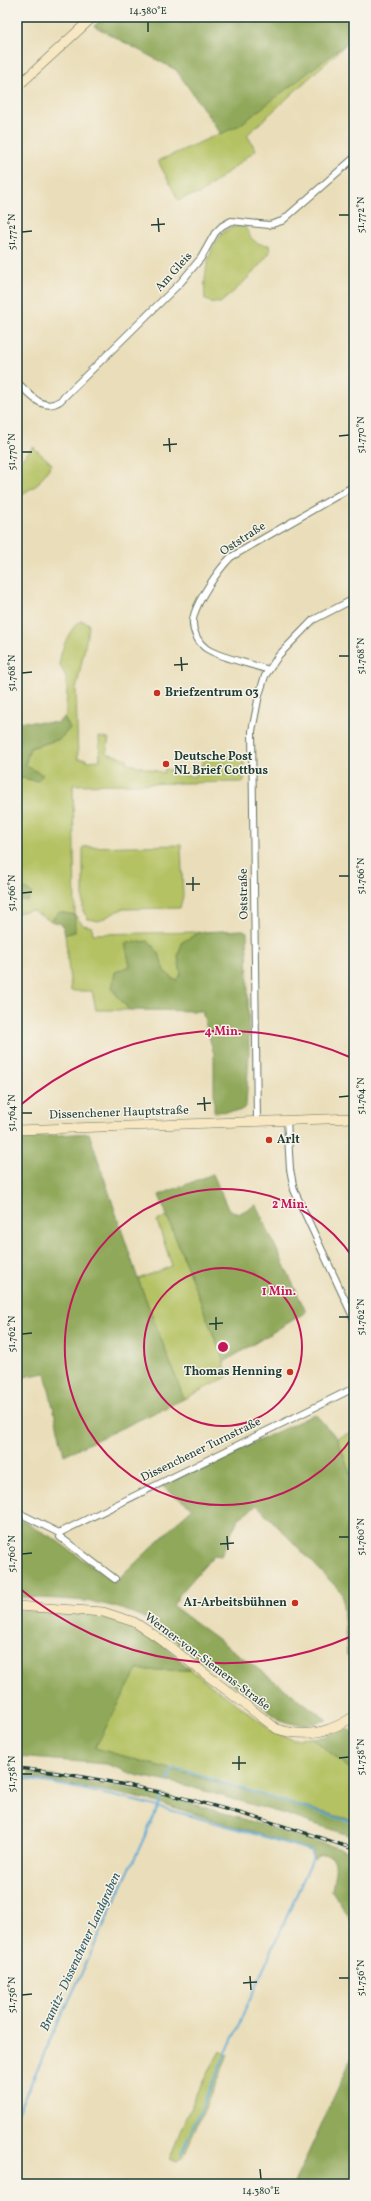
<svg xmlns="http://www.w3.org/2000/svg" width="371" height="2201" font-family="Vollkorn,serif">
	<rect width="100%" height="100%" fill="#f7f3e8"/>
	<filter id="ink" filterUnits="userSpaceOnUse"><feTurbulence type="fractalNoise" baseFrequency=".025" numOctaves="2"/><feDisplacementMap in="SourceGraphic" scale="8" xChannelSelector="R" yChannelSelector="G"/><feConvolveMatrix kernelMatrix="1 2 1 2 8 2 1 2 1" color-interpolation-filters="sRGB"/></filter>
	<filter id="wash" filterUnits="userSpaceOnUse"><feTurbulence type="fractalNoise" baseFrequency=".012" numOctaves="4" result="noise"/><feDisplacementMap in="SourceGraphic" scale="16" xChannelSelector="R" yChannelSelector="G"/><feGaussianBlur stdDeviation="0.9" result="paint"/><feColorMatrix in="noise" values="0 0 0 0 0 0 0 0 0 0 0 0 0 0 0 0 0 1.4 0 .05"/><feComposite in="paint" operator="in"/></filter>
	<g filter="url(#wash)">
		<rect width="100%" height="100%" fill="#eadeba"/>
		<!-- green -->
		<path fill="#b5c264" stroke="#6a804c" d="M354,37L247,135L256,150L200,194L184,197L179,201L158,161L239,125Z
			M245,226C250,239 255,245 269,245L270,252C256,271 239,288 220,303L210,302L205,299C203,277 208,240 230,228C234,226 240,226 245,226Z
			M33,447L52,464L37,485L17,497V464Z
			M81,621L88,623L89,627L76,690L78,759H86V761L100,760L99,737L109,739L106,753L127,759V763L164,773L165,769L194,777L196,771L199,772L204,757H239L244,761V781L242,782L73,785L75,915L83,925L92,927L93,934L200,932L181,943L178,957L181,974L176,981L164,971L159,953L131,966L112,989L129,1010H96L92,991H71L65,934L75,932L59,912L51,921L31,910L17,913V899L28,901L20,888L17,849V777L37,781L25,765L30,748L60,739L70,728L64,718L66,713C66,702 68,690 66,679C66,674 61,670 60,665C58,654 71,625 81,621Z
			M181,845L183,896L180,908L122,909L99,921L88,919L83,911V847Z
			M167,1216L224,1362L227,1377L184,1399L138,1279L172,1266L157,1221Z
			M354,1431V1483L337,1438Z
			M137,1670H191L277,1734L293,1739L312,1738L354,1772V1821L94,1748Z
			M220,2051L228,2055L183,2157L177,2162L170,2159C182,2121 201,2085 220,2051Z"/>
		<!-- forest -->
		<path fill="#90a85a" stroke="#587247" d="M104,17H342L354,30V37L240,125L221,134L176,70L94,26Z
			M64,718L70,728L60,739L30,748L25,765L43,775L37,781L17,777V721L56,723Z
			M17,849L20,887L32,893L28,901L17,899Z
			M59,912L75,915V932L65,934L62,924L51,921Z
			M243,930L247,932L249,1053L246,1107L239,1111L214,1112V1054L202,1011L129,1010L112,989L115,972L130,966L125,943L148,941L159,953L164,971L176,981L181,974L178,957L181,943L200,932Z
			M89,1133L138,1279L184,1399L64,1455L45,1373L24,1377L17,1341V1138Z
			M213,1174L228,1209L238,1214L256,1205L306,1312L224,1362L159,1195Z
			M315,1414L337,1438L354,1483V1660L347,1655L342,1593L257,1505L238,1519L221,1556L214,1555L180,1594L173,1606L327,1720C312,1725 294,1727 279,1719L148,1620C104,1597 65,1600 17,1597V1518L53,1538L115,1583L192,1508L162,1486Z
			M17,1610C52,1612 115,1610 144,1630C161,1641 176,1657 191,1670H137L95,1748L354,1821V1837L281,1813L184,1785L139,1776L106,1764L17,1757Z
			M344,1727L354,1733V1772L312,1738L326,1736Z
			M29,1772L164,1795L354,1853V1925L332,1891C333,1877 344,1851 319,1856L314,1860L312,1851L160,1803L126,1795L27,1777Z
			M354,2053V2184H294Z"/>
		<g fill="none" stroke-linecap="round" stroke-linejoin="round">
			<!-- stream -->
			<path stroke="#5da8d5" stroke-width="2" d="M17,1778C120,1792 212,1822 312,1851V1860L181,2154
				M168,1782L171,1770L176,1768L354,1823
				M17,2113L162,1799"/>
		</g>
	</g>
	<g filter="url(#ink)">
		<g fill="none" stroke-linecap="round" stroke-linejoin="round">
			<defs>
				<path id="street" d="M17,382C29,393 42,413 60,401L181,282L201,258L215,233L222,226L231,221L269,225L282,221L354,158
					M269,670C252,664 221,658 207,649C198,643 192,631 193,620C195,603 219,569 231,557L354,486
					M287,1120L290,1169L294,1190L354,1319
					M257,1121L252,731L259,695L265,676L279,655L313,620L354,599
					M17,1512L59,1533L60,1537L115,1579
					M59,1533L354,1388"/>
				<path id="secondary" d="M17,87L93,17
					M17,1130L354,1118
					M17,1606L103,1612L134,1622L156,1636L277,1729C305,1738 330,1733 354,1716"/>
			</defs>
			<!-- street casing -->
			<use href="#street" stroke="#667563" stroke-width="8"/>
			<!-- secondary casing -->
			<use href="#secondary" stroke="#667563" stroke-width="10"/>
			<!-- street -->
			<use href="#street" stroke="#fff" stroke-width="6"/>
			<!-- secondary -->
			<use href="#secondary" stroke="#f8e7c3" stroke-width="9"/>
			<defs>
				<path id="rail" d="M17,1768C132,1780 245,1812 354,1849"/>
			</defs>
			<!-- rail casing -->
			<use href="#rail" stroke="#1f3d34" stroke-width="3.5"/>
			<!-- rail -->
			<use href="#rail" stroke="#f7f3e8" stroke-width="2" stroke-dasharray="6" stroke-linecap="butt"/>
		</g>
	</g>
	<!-- ticks -->
	<path fill="none" stroke="#1f3d34" stroke-width="1.5" d="M148,22V32M339,215H349M158,218L159,232M151,225L165,224M22,232L32,231M339,436L349,435M169,438L170,452M163,445L177,444M22,452H32M339,656H349M181,657L182,671M174,665L188,664M22,673L32,672M339,876H349M193,877V891M186,884H200M22,893L32,892M204,1097L205,1111M339,1097L349,1096M197,1104L211,1103M22,1113H32M216,1317V1330M339,1317H349M209,1324L223,1323M22,1334L32,1333M227,1536L228,1550M339,1537H349M220,1544L234,1543M22,1554L32,1553M239,1756V1770M339,1758L349,1757M232,1763H246M22,1774H32M250,1976L251,1990M339,1978H349M243,1983L257,1982M22,1995L32,1994M260,2169L261,2179"/>
	<!-- distance rings -->
	<g fill="none" stroke="#c2185b" stroke-width="2">
		<circle cx="223" cy="1347" r="79"/>
		<path d="M354 1435A158 158 0 1 1 354 1259"/>
		<path d="M352 1636A316 316 0 0 1 18 1587M18 1107A316 316 0 0 1 352 1058"/>
	</g>
	<!-- markers -->
	<g fill="#c8321e" stroke="#f7f3e8" stroke-width="1.5">
		<circle cx="157" cy="693" r="4"/>
		<circle cx="166" cy="764" r="4"/>
		<circle cx="269" cy="1140" r="4"/>
		<circle cx="290" cy="1372" r="4"/>
		<circle cx="295" cy="1603" r="4"/>
	</g>
	<g text-anchor="middle" dominant-baseline="central" stroke-width="3" stroke-linejoin="round" paint-order="stroke">
		<!-- street labels -->
		<g font-size="12" fill="#1f3d34" stroke="#f7f3e8">
			<text transform="translate(174 272) rotate(-48)">Am Gleis</text>
			<text transform="translate(243 539) rotate(-33)">Oststraße</text>
			<text transform="translate(244 894) rotate(-91)">Oststraße</text>
			<text transform="translate(119 1113) rotate(-2)">Dissenchener Hauptstraße</text>
			<text transform="translate(201 1450) rotate(-26)">Dissenchener Turnstraße</text>
			<text transform="translate(207 1662) rotate(37)">Werner-von-Siemens-Straße</text>
		</g>
		<!-- poi labels -->
		<g font-size="12" font-weight="bold" fill="#1f3d34" stroke="#f7f3e8" text-anchor="start">
			<text x="165" y="693">Briefzentrum 03</text>
			<text x="174" y="757">Deutsche Post<tspan x="174" dy="14">NL Brief Cottbus</tspan></text>
			<text x="277" y="1140">Arlt</text>
			<text x="282" y="1372" text-anchor="end">Thomas Henning</text>
			<text x="287" y="1603" text-anchor="end">A1-Arbeitsbühnen</text>
		</g>
		<!-- water labels -->
		<g font-size="13" font-style="italic" fill="#325d64" stroke="#f7f3e8">
			<text transform="translate(81 1952) rotate(-65)">Branitz- Dissenchener Landgraben</text>
		</g>
	</g>
	<circle cx="223" cy="1347" r="6" fill="#c2185b" stroke="#f7f3e8" stroke-width="2"/>
	<g font-size="12" text-anchor="middle" font-weight="bold" fill="#c2185b" stroke="#f7f3e8" stroke-width="3" stroke-linejoin="round" paint-order="stroke">
		<text x="223" y="1035">4 Min.</text>
		<text x="290" y="1208">2 Min.</text>
		<text x="279" y="1295">1 Min.</text>
	</g>
	<!-- margin -->
	<rect width="371" height="2201" fill="none" stroke="#f7f3e8" stroke-width="44"/>
	<rect x="22" y="22" width="327" height="2157" fill="none" stroke="#1f3d34" stroke-width="1.5"/>
	<g font-size="10" text-anchor="middle" fill="#1f3d34">
		<text x="148" y="14">14.380°E</text>
		<text transform="translate(360 215) rotate(-90)" y="4">51.772°N</text>
		<text transform="translate(11 232) rotate(-90)" y="4">51.772°N</text>
		<text transform="translate(360 435) rotate(-90)" y="4">51.770°N</text>
		<text transform="translate(11 452) rotate(-90)" y="4">51.770°N</text>
		<text transform="translate(360 656) rotate(-90)" y="4">51.768°N</text>
		<text transform="translate(11 673) rotate(-90)" y="4">51.768°N</text>
		<text transform="translate(360 876) rotate(-90)" y="4">51.766°N</text>
		<text transform="translate(11 893) rotate(-90)" y="4">51.766°N</text>
		<text transform="translate(360 1096) rotate(-90)" y="4">51.764°N</text>
		<text transform="translate(11 1113) rotate(-90)" y="4">51.764°N</text>
		<text transform="translate(360 1317) rotate(-90)" y="4">51.762°N</text>
		<text transform="translate(11 1334) rotate(-90)" y="4">51.762°N</text>
		<text transform="translate(360 1537) rotate(-90)" y="4">51.760°N</text>
		<text transform="translate(11 1554) rotate(-90)" y="4">51.760°N</text>
		<text transform="translate(360 1757) rotate(-90)" y="4">51.758°N</text>
		<text transform="translate(11 1774) rotate(-90)" y="4">51.758°N</text>
		<text transform="translate(360 1978) rotate(-90)" y="4">51.756°N</text>
		<text transform="translate(11 1995) rotate(-90)" y="4">51.756°N</text>
		<text x="261" y="2194">14.380°E</text>
	</g>
</svg>
